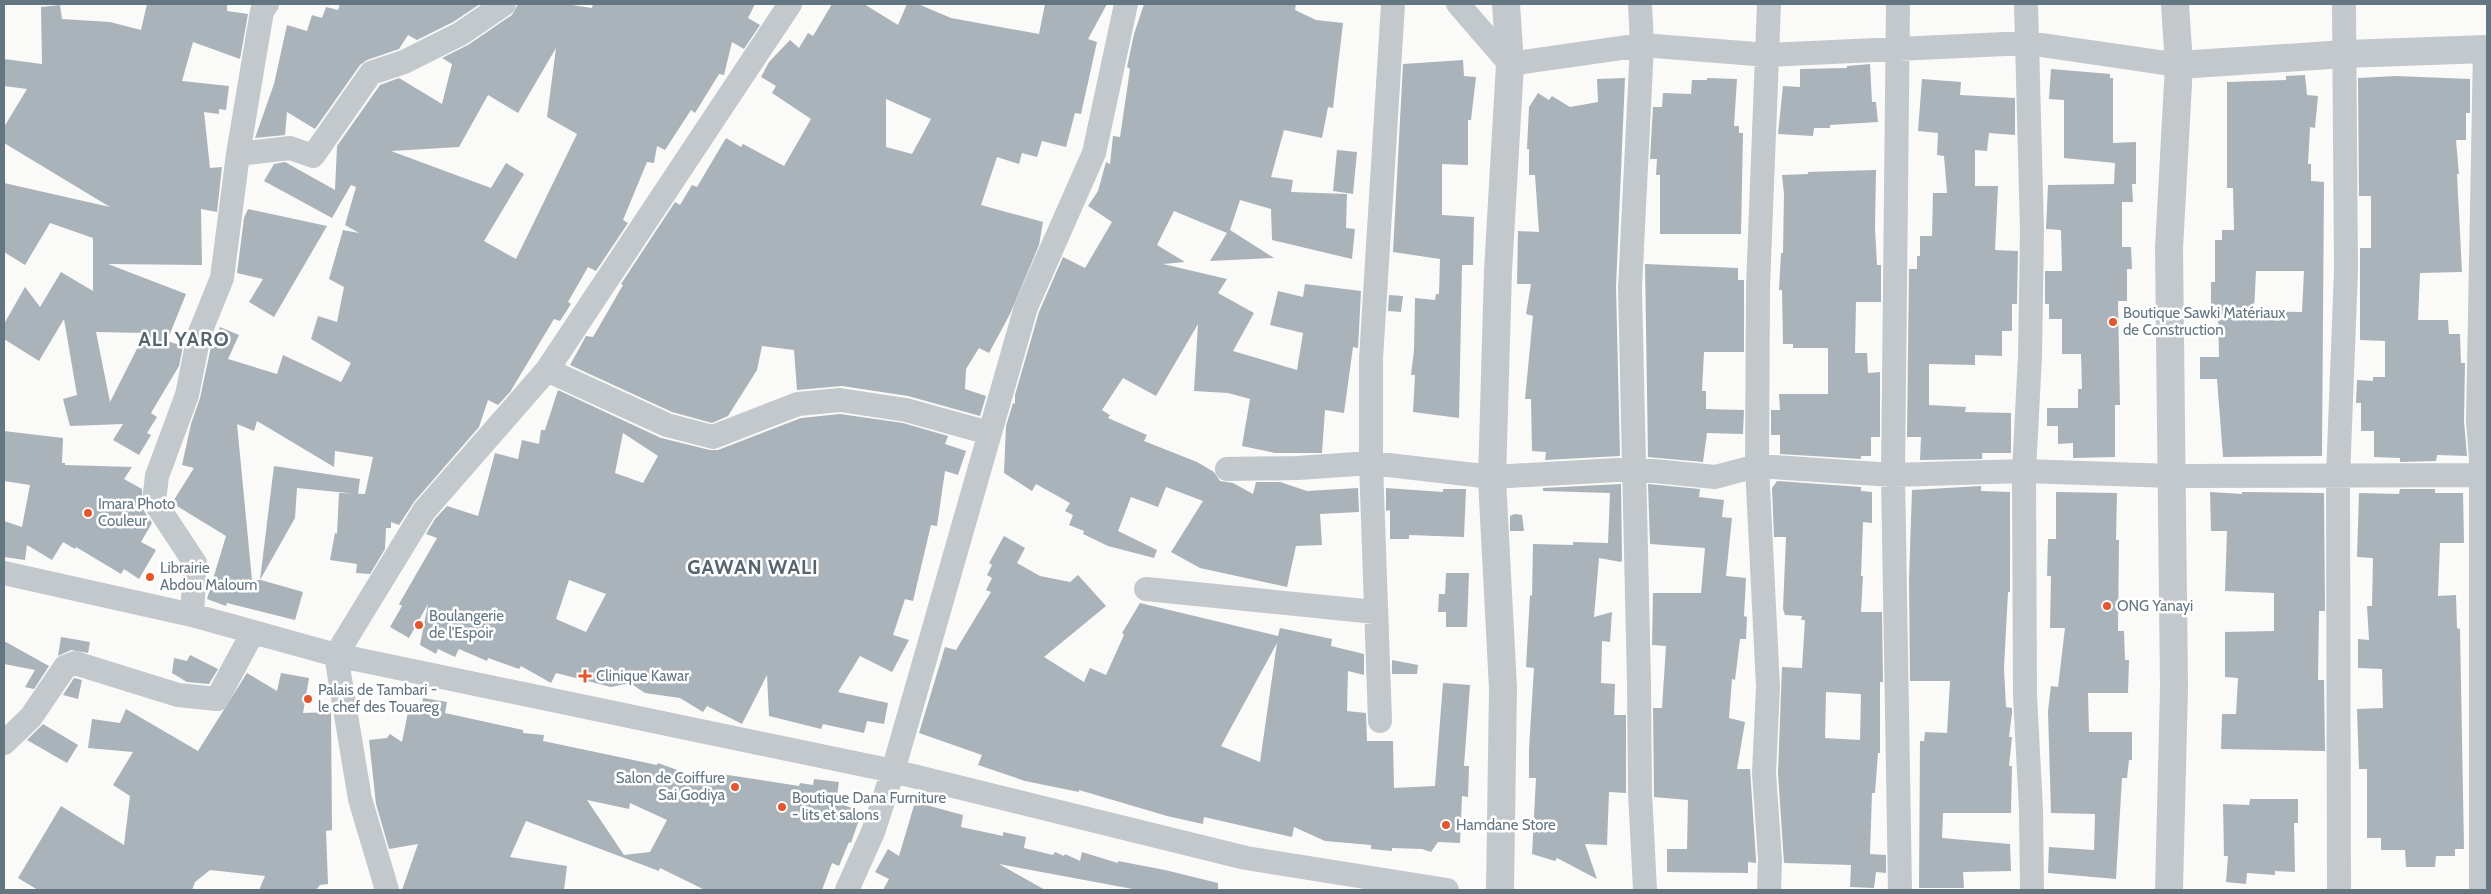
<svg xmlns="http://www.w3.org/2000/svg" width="2491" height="894" font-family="Cabin,sans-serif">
	<rect width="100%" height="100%" fill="#fafaf8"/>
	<!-- building -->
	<path fill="#aab3b9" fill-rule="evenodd" d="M147,4H227V11L248,14L240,59L193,42L182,81L229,86L226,110L219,109V114L204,112L210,168L222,167L217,212L201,209L202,265L108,264L186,294L167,341L183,346L179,366L151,413L157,417L147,433L151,435L139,455L113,440L123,424L70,426L63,399L77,395L64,319L39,361L4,339V324L25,287L40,307L61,272L93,291V238L50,223L25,265L4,252V183L110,207L4,143V127L27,89L4,86V59L42,64L41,7L60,5L62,19L110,22L141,30ZM96,332L145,333L110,402Z
		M340,4H480L453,22L417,40L408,35L399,49L367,60L360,65L315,129L287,112L285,135L255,138L274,84L287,25L307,31L312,15L322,18L326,7L338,10Z
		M518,4H566L592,8L593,4H755L748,18L760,25L744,49L732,42L724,75L719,74L695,113L691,110L665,150L657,146L654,163L647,162L623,220L628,223L596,271L588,267L568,302L571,304L560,321L554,319L510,392L498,405L488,400L479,427L414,502L399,525L391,522V528H386L385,549L370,574L356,573L357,564L330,560L335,533L337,534L339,493L365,494L373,457L335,451L334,467L257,421L254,431L237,424L252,580H261L303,592L295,620L227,603L226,606L207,599L226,536L172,503L194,468L182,465L191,424L200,398L211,347L220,327L239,335L228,359L277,374L283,355L341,382L351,363L311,339L318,316L337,322L344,287L329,279L343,230L359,233L345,225L356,187L351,185L332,218L264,181L274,164L285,162L335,190L337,146L380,85L399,78L442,104L452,64L442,58L468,45L512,15ZM556,48L547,117L577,134L516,259L484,241L524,174L506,163L491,188L391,151L459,147L488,95L518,113Z
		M832,4H864L898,25L907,4H918L951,18L1039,34L1045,4H1107L1088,39L1097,42L1081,114L1075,113L1066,147L1042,141L1037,157L1022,153L1019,164L997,157L981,205L1043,222L1039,245L1010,314L989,353L979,348L966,369L965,389L986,396L980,416L908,396L842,386L797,390L794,350L762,346L757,370L728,416L712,423L672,412L570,365L586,336L593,337L623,285L621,284L675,202L680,205L692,185L697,187L726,138L741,147L743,144L784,166L811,119L772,93L776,86L761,77L769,62L790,40L799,48L808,33L813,36ZM886,99L931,119L912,154L886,147Z
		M1144,4H1296L1295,10L1316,20L1343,23L1333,108L1328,107L1322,138L1284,130L1271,177L1293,180L1291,192L1347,194L1346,228L1355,229L1352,259L1272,240L1271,209L1240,200L1230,230L1274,258L1210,261L1227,233L1174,211L1157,245L1185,262L1163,264L1227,279L1218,293L1254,313L1233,351L1297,370L1303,333L1270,325L1278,291L1303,297L1305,284L1361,291L1358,348L1353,347L1344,413L1325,410L1322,453H1275L1242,446L1250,399L1228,393L1194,391L1198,324L1156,396L1123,378L1102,410L1110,415L1108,418L1147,435L1144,441L1197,462L1214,472L1220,481L1233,483L1253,494L1256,482H1280L1307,491L1358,488L1359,512L1320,514L1322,545L1296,546L1287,587L1200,568L1171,552L1203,501L1166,487L1158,507L1131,497L1118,531L1157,550L1154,558L1108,546L1083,534L1084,531L1069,525L1073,515L1065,511L1070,503L1036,484L1032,491L1004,473L1006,426L1013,403L1015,404V395L1039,312L1063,257L1085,268L1112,222L1088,206L1098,191L1106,162L1110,164L1113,136L1120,137L1130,69L1127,67L1134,34Z
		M1463,60L1464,76L1476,77L1471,120H1468V165L1442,164V215L1474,217L1473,265H1462L1459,418L1413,412L1415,375H1411L1414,350L1415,298L1435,300L1436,294H1439L1440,259L1393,252L1403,64Z
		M1870,64L1872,102H1876L1878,122L1830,125V128H1814L1813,136L1778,134L1783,86L1800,87V69L1847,68V66Z
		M2051,69L2110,74V78H2113V143L2136,142V184H2132L2133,202H2122V247H2131L2132,269H2127V301H2118L2120,405H2115V457L2073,458V443L2058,444V426H2047V408H2078V389H2082L2081,354H2062V319H2049V304H2045V271H2062L2061,230L2046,229L2048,185L2114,184L2115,163L2064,158V100L2049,99Z
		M2305,75L2307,95L2318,96L2315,128L2310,127L2308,164H2311V181L2324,182L2322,456L2223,457L2217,379H2200V357H2219L2218,305H2211V282H2215V240H2222V230H2234L2233,188H2227V82L2286,80V76ZM2256,271H2304L2302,312L2254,311Z
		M2396,76L2470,79V113H2466V140H2456L2459,174H2457L2462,272L2420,273L2418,320H2448L2449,334H2460L2461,363H2465L2464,421L2467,456L2437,455L2436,461L2400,462V458L2374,457V431H2361V403H2356L2357,380L2373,381V377H2385V341L2360,340V248H2371V196H2359L2358,78Z
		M1625,78L1616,287L1620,456L1545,460L1546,452L1532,451L1531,399H1525L1533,316L1526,314L1531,284H1517L1518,231L1539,232L1535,175H1529V149H1527L1529,107L1538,93L1549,100L1552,96L1570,107L1598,102L1597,79Z
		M1707,78L1737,79L1734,126H1739V133H1743L1741,234H1660V175H1656L1657,159H1650L1653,107H1662L1663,93L1691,94L1692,80H1707Z
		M1922,79L1961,82L1960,95L2015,98V135L1989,133L1987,151L1975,150V186H1998L1995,250L2018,251L2017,304H2012V331H2002V356L1975,355V365L1929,364V405L1966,407L1965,412L2011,413V453H1982V459L1920,460L1921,437H1907L1909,269H1917V256H1920V236H1932L1933,193H1947L1944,156L1937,155L1938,133L1918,131Z
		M1337,150L1357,152L1353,194L1333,191Z
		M1876,170L1875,228L1877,265H1881V302H1856L1855,353H1867L1868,373L1880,372V437H1871V456H1861V459L1780,454V435H1771V410H1780L1779,394H1828V348H1793V344H1783L1782,290H1779L1781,253H1783L1784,194L1782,175L1808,174V172Z
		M248,209L327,226L274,317L249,302L263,279L237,273L244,218Z
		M1645,264L1738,268V280H1744V352H1704L1702,391H1706V409L1744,410L1743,434L1707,433L1703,462L1648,457Z
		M1389,295L1403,296L1401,312L1388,311Z
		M558,390L661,438L710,450H718L801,418L840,414L903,423L948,436L945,444L966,451L958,475L945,471L937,526L931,525L913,601L905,599L893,635L909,640L892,672L860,656L838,692L888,703L884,724L867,721L864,733L823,724L821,729L769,716L767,675L742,724L707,706L703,712L680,698L645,693L630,683L611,687L556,673L551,683L521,666L519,669L488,658L487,661L459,649L455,657L438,649L436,654L420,645L428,604L409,638L390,627L402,606L399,604L437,538L426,534L435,519L447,506L478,516L495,453L518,459L522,440L539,444L541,430H545ZM623,433L658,456L643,483L615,473ZM569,580L606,594L586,632L556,619Z
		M4,431L63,438L62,463H65V465L132,467L124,479L142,489V508L152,523L141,542L156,550L139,579L124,569L121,574L76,547L75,549L63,542L52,560L27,545L25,560L4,557V521L22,527L30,485L4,481Z
		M274,466L360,479L358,494L297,488L295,518L260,580Z
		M1777,481L1861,487V491L1872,492V523L1863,522L1861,576H1863L1861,612H1882L1883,682H1880V753H1878L1875,793H1872L1870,854L1886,855V873L1876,872L1874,888L1850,887L1851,865L1784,863L1778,773L1782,667L1802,668L1805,620H1801L1802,616L1785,615L1783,609L1786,537H1774L1772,488ZM1826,692L1861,694L1860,740L1825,738Z
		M1621,484L1622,560L1621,562L1599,558L1594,617L1612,612L1610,642L1602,641L1601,683L1615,684L1614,715H1626V793L1609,792L1607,845L1585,844L1597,879L1557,858L1555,861L1532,854L1536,778H1529V749L1534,668L1526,667L1530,595L1532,596L1533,544L1573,545V542L1608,543L1610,493L1543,491V488Z
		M1648,484L1700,489L1699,497L1724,500L1722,517L1732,518L1726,576L1746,578L1744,616L1747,617L1746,639H1740L1735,680L1732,679L1729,718L1745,722L1737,769H1750L1756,859V863L1748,862V873L1667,872V849H1687L1688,800L1654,797L1653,708H1662L1666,646L1652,645L1653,593H1701L1705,548L1650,544Z
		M1981,486V491L2010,492V592H2008L2004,668L2006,707L2012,708V713L2009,737H2012L2009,766H2012L2011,813H1943L1942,838L2010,844L2011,871L1963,872L1964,888H1919L1920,741H1924L1925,732L1947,733L1950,681H1910L1909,579L1912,490Z
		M1386,488L1443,492V489H1466L1464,537L1409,535V539H1390V510L1386,511Z
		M2400,489H2435V493H2463L2464,543H2440L2438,596L2456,595L2457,628L2460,629L2464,849H2455V856H2436L2435,867H2406L2405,850H2381V838H2367V769H2359L2357,709L2383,708L2382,669L2358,668V639L2369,640L2367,606H2372L2373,558L2357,557L2359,493L2399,494Z
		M2056,492L2117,493L2116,540H2119L2118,631H2124L2125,660H2129L2128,693H2088L2089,732H2132V760H2129L2127,778H2122L2116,879L2048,873L2049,847L2094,850L2095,814L2051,813L2048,711L2051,686L2058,687L2065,628H2050L2051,576H2047L2048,539H2056Z
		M2210,492L2242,494V492L2324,493L2325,611H2319L2318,680H2324L2325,751L2221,749L2222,714H2236L2238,678L2225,677V632L2274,631V593L2225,591L2227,531H2211Z
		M1515,514L1522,515L1524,531H1510V516Z
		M1004,536L1025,548L1017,563L1040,576L1070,582L1078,575L1106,606L1044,657L1084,682L1090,668L1106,675L1124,635L1122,633L1140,603L1278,636L1280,628L1332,639L1331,646L1364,654V675L1348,671L1347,711L1366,713L1367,741H1393L1394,788L1435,786L1443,683L1470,685L1464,766H1469L1468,797L1462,796L1460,843L1438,842L1431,852L1422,849L1392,848V851L1371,849V845L1325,841L1294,827L1292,837L1204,817L1203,824L1167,816L1079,790V792L1025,781L978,765L982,755L919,733L945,647L956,650L991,592L986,590L992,578L987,575L992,565L989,563ZM1277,643L1260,762L1221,746Z
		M1446,573H1469L1467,627H1446V612H1438L1439,594H1445Z
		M61,637L90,642L88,653L71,650L58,656Z
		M4,641L49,666L34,689L25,687L35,670L4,664Z
		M190,655L218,669L209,684L187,682L172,673L174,658L187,661Z
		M1392,660L1418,665L1417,674H1392Z
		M247,673L277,691L281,673L309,678L303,713L331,712L332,830L326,831L328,884L320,885L316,890H259L265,876L210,870L195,882L192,890H38L18,878L61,806L124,845L130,796L113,785L133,752L88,748L92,719L120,723L126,709L198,751Z
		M74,678L82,680L78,699L63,695Z
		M423,698L447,702L445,713L523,730V733L544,735L543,741L657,765L658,763L713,783L715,773L799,786L800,783L813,785L814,779L839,782L836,803L862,811L851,843L849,842L839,866L832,863L822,890H705L660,868L659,871L526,821L510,857L567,866L564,890H402L418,844L389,849L376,804L369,740L387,738L390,734L402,742L410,702L422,704ZM587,800L629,809L630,803L667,820L650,852L624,855Z
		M43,724L78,745L67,763L27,740Z
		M2250,799H2298V823H2294L2295,872L2275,871V875L2247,873L2246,884L2226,882L2228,856H2224L2223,804L2249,805Z
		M915,802L963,815L961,827L1003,836V832L1026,837L1024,848L1053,855L1055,852L1064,856L1065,854L1080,861L1082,852L1118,863V861L1165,870L1218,883V890H1138L999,864L1045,890H883L889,879L875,872L888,849L899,856Z"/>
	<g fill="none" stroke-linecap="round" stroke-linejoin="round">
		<!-- minor -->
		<path stroke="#c3c8cc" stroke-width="24" d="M1458,4L1510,64L1642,45L1768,55L2027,43L2179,65
			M1640,4L1642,45L1630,288L1639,682L1640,792L1645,890
			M1898,4L1893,475L1900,890
			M2026,4L2032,231L2030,356L2024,471L2025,695L2031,810L2032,890
			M238,154L290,148L313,156L371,73L404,62L460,34L504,4
			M547,370L667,425L713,437L798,404L840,400L906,410L989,433
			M1227,469L1298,468L1371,463L1492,477L1634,469L1715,477L1757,466L1893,475L2024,471L2172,476L2487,475
			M4,573L192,615L336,655L893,771L1246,858L1447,890
			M1146,589L1375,612
			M192,615L195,563L154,501L157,476L187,395L199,335L222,278L238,154L262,11L267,4
			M1380,721L1371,463V359L1393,4
			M4,743L31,717L65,667L75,663L178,695L217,699L253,632
			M387,890L360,799L336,655L424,511L547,370L790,4
			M847,890L873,832L893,771L1026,307L1094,153L1126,4
			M1769,890L1770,859L1764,773L1768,687L1757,466L1758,287L1769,4
			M2339,890L2338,477L2346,270L2344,4
			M2481,890V459L2478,421L2485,49"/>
		<!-- tertiary -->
		<path stroke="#c3c8cc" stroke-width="28" d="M2179,65L2345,54L2487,49
			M1500,890L1503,688L1492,479L1498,271L1510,64L1506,4
			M2169,890L2174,687L2169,248L2179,65L2175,4"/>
	</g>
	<!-- markers -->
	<g fill="#e4572e" stroke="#fff" stroke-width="2">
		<circle cx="2113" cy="322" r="5"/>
		<circle cx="88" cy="513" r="5"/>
		<circle cx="150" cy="577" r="5"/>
		<circle cx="2107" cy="606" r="5"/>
		<circle cx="419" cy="625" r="5"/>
		<path d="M582.5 668.5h5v5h5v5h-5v5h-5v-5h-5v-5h5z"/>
		<circle cx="308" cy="699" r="5"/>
		<circle cx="735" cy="787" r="5"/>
		<circle cx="782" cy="807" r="5"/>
		<circle cx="1446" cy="825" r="5"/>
	</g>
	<g text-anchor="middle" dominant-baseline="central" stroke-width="5" stroke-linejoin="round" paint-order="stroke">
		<!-- poi labels -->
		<g font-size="15" fill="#657683" stroke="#fff" text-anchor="start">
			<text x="2123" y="313">Boutique Sawki Matériaux<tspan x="2123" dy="17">de Construction</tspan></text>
			<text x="98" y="504">Imara Photo<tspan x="98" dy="17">Couleur</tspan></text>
			<text x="160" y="568">Librairie<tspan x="160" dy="17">Abdou Maloum</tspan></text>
			<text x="2117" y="606">ONG Yanayi</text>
			<text x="429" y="616">Boulangerie<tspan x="429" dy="17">de l'Espoir</tspan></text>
			<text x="596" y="676">Clinique Kawar</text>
			<text x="318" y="690">Palais de Tambari -<tspan x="318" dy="17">le chef des Touareg</tspan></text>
			<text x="725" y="778" text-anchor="end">Salon de Coiffure<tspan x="725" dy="17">Sai Godiya</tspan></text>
			<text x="792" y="798">Boutique Dana Furniture<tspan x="792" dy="17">- lits et salons</tspan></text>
			<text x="1456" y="825">Hamdane Store</text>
		</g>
		<!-- district labels -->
		<g font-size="20" font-weight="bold" letter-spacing="1" fill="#57646e" stroke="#fff">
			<text x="184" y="339">ALI YARO</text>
			<text x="753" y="567">GAWAN WALI</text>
		</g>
	</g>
	<!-- border -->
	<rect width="2491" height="894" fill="none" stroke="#657683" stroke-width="10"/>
</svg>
